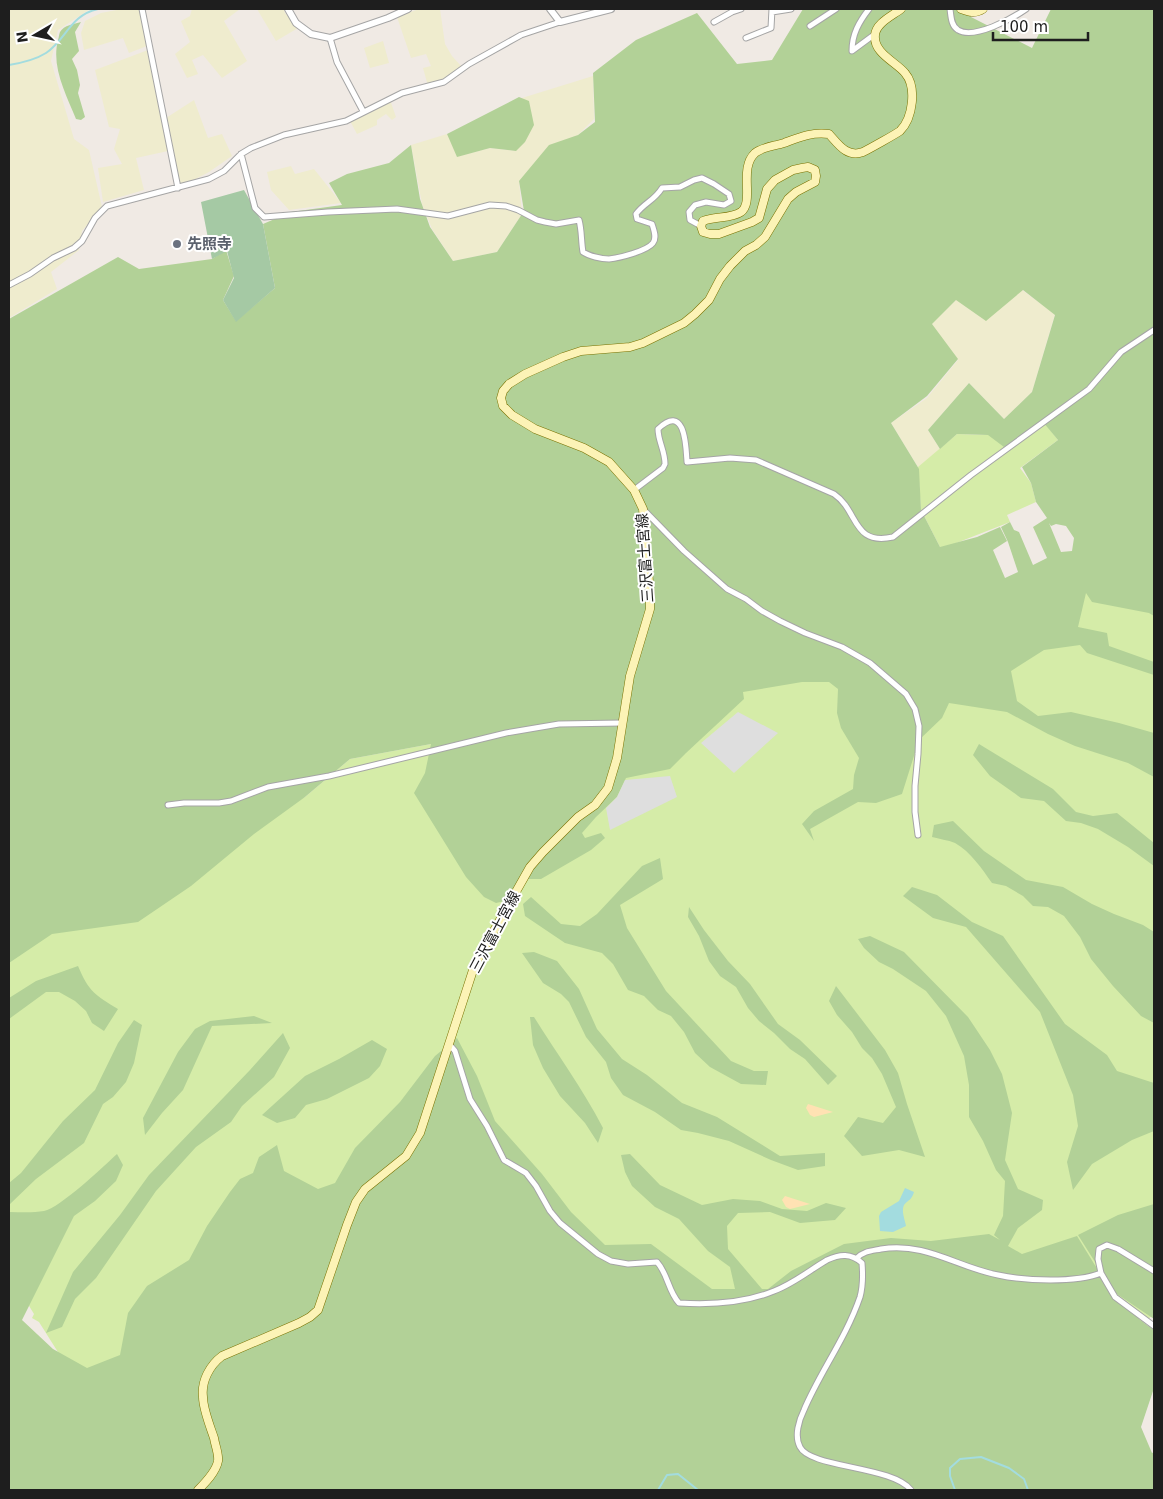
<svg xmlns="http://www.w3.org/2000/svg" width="1163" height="1499" font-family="'DejaVu Sans','Noto Sans JP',sans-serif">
	<rect width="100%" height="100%" fill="#f0eae4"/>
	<!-- farmland -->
	<path fill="#efecce" d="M9,9H90L58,30L51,61L74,139L89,150L102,207L82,231L79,250L51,272L57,289L9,318Z
		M122,9H139L147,46L129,53L123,38L84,50L81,33L85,21L101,13Z
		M192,9H240L224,21L247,61L222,78L203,55L192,60L198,74L187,78L175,54L190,42L181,21L190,16Z
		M257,9H284L285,13L298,28L276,41Z
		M419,9H440L445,44L452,56L462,67L445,79L428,86L423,68L431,66L426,54L411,58L397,17Z
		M383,41L389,63L370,68L364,48Z
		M148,50L168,151L136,158L144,190L103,202L98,168L122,164L114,149L120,129L109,127L95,70Z
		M593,76L594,119L578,135L519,181L522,214L497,252L453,261L432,229L422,204L411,145L447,134L459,156L490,148L516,151L531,109L522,98Z
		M389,97L396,117L392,120L386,114L377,120V125L357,134L350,121Z
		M194,100L208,138L222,134L232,156L209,172L180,187L166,118Z
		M291,166L295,174L314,169L341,203L289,210L271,190L267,172Z
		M1022,290L1055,314L1032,392L1004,419L969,383L928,430L940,449L919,469L891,423L927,398L958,360L931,324L956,300Z"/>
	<!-- grass -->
	<path fill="#d5eca8" d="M1044,422L1058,440L1020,468L1031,483L1036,502L1007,515L1010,522L941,549L921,510L918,467L957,434L988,435Z
		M1051,575L1154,602V1314L1138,1328L90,1403L39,1322L32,1318L34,1314L12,1278L9,1279V930L305,797L350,759L431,744L825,590L978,670Z"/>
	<!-- forest -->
	<path fill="#b2d197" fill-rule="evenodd" d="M803,9H969L971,17L1032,48L1051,9H1154V616L1149,613L1092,602L1086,593L1078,627L1107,633L1109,646L1154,662V675L1087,653L1080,645L1044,650L1011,671L1017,701L1038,716L1071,712L1119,723L1154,733V777L1128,763L1075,746L1048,734L1007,712L949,703L942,718L919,740L902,794L876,803L858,802L810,829L814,841L802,824L814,811L853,789L854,775L859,758L841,728L837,713L838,689L829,682H802L743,692L744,699L686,753L670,769L626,778L617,797L596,817L582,833L585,838L601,833L605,838L591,850L541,879H525L509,900L496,903L484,897L466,877L414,793L425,773L431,744L350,759L305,797L254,834L191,886L138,922L52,934L9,963V319L118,257L139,269L212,259L226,250L234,276L223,300L236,321L275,288L263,224L291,212L342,205L329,183L347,174L389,163L411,145L420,199L430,227L453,261L497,252L524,211L519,181L549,145L578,135L595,122L593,73L636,40L697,13L737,64L772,60ZM1023,290L1055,315L1032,392L1004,419L969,383L928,430L940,449L957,434L988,435L1004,447L1043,422L1058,440L1022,467L1031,483L1036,502L1047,518L1033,527L1047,558L1033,565L1019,532L1014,530L1010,522L1001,527L1008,542L1018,572L1005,578L993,550L1007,541L1000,527L977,537L940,547L921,510L919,469L891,423L927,396L958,359L932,324L956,300L986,321ZM1049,523L1051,526L1056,524L1066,526L1074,538L1072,551L1061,552Z
		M81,22L75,32L79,51L72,59L77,70L80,85L78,93L85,117L81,120L76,119C66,94 51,67 58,40C59,37 59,34 60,32C64,25 74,24 81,22Z
		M519,97L529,101L534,125L525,142L516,151L490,148L457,157L447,134Z
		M979,744L1053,789L1076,812L1093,816L1117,813L1154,843V866L1128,847L1098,829L1081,823L1066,821L1044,801L1021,798L990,776L973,755Z
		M953,821L984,851L1026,880L1063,887L1092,904L1114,914L1143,925L1154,932V1023L1141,1016L1113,986L1091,959L1080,937L1064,916L1048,907L1033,906L1023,896L1006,886L992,883C982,869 971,852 955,843C948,840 939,839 932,837L934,825Z
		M660,858L663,879L620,905L627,928L666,991L731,1061L754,1071H768L766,1085L741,1084L710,1067L695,1053L684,1032L671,1016L658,1010L644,996L628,990L613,964L602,953L565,943L525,916L523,904L531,897L561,924L580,926L597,914L642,866Z
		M912,887L937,895L972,922L1003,936L1065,1024L1107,1055L1117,1071L1154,1083V1131L1132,1140L1092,1164L1073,1190L1067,1162L1078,1126L1073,1095L1040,1012L966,927L933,918L903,896Z
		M689,907L704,930L728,961L750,984L778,1024L800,1040L837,1076L828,1085L805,1059L790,1049L774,1033L759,1021L748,1008L736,987L720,976L709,961L699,936L688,917Z
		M870,936L904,952L968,1017L990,1050L1002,1074L1012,1113L1005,1160L1018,1189L1043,1200L1042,1210L1018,1228L1008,1246L1022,1254L1077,1236L1112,1293L1140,1320L1154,1330V1388L1141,1427L1152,1453L1154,1452V1490H9V1212C20,1212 33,1213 44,1211C60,1208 104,1166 117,1154L123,1165L116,1181L95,1201L74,1216L22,1320L53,1349L87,1368L120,1355L128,1313L147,1286L189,1260L207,1226L230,1192L240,1179L253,1173L259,1157L277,1145L284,1171L318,1189L335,1183L355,1148L400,1102L435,1056L457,1038L477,1076L495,1121L542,1174L571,1212L605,1245L651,1244L712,1289H735L730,1267L708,1251L679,1219L655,1207L632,1186L625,1172L621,1155L630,1154L660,1185L702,1205L733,1199L760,1201L782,1209L807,1211L826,1203L846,1208L835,1220L800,1223L770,1212L738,1213L727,1226L728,1249L762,1289H768L791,1271L844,1244L891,1238L931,1241L989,1234L1000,1240L994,1235L1003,1216L1005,1181L996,1170L983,1141L969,1117V1085L964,1056L946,1016L926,991L893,969L879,962L864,948L858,939Z
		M534,952L557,961L579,989L597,1029L622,1059L647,1075L682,1103L717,1117L780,1156L825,1153V1166L798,1170L771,1160L729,1141L698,1133L681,1130L655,1112L623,1095L611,1078L606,1062L586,1037L569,1002L561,994L543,983L522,953Z
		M78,966C89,992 95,995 118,1009L104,1031L92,1023L86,1011L75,1001L59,992H46L9,1019V998L36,981Z
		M836,986L885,1050L898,1073L907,1104L925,1157L899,1150L862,1156L844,1136L858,1117L883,1123L896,1107L882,1074L872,1058L862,1048L852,1032L837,1015L829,1001Z
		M254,1016L272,1023L212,1026L183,1090L162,1113L145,1135L143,1118L178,1052L195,1029L210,1021Z
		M530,1017H534C557,1054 583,1089 603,1128L598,1143L585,1123L560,1096L543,1068L533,1045Z
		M134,1020L142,1025L134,1063L126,1082L113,1097L103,1104L84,1143L36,1179L9,1205V1183L21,1173L63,1121L95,1090L118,1043Z
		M283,1033L290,1048L274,1077L242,1106L231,1122L196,1147L156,1191L96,1278L75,1299L62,1327L46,1333L73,1272L120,1215L149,1175L250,1070Z
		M372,1040L387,1049L380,1066L369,1078L327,1099L306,1105L295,1118L277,1123L262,1115L305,1076L339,1059Z
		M1154,1204V1319L1114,1292L1078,1235L1118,1215Z"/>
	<!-- sand -->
	<path fill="#ffe2b3" d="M808,1104L833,1112L814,1117L810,1115L806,1108Z
		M785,1196L810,1204L790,1209L786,1207L782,1200Z"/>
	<!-- cemetery -->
	<path fill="#a5c9a4" d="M244,190L263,224L275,288L236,322L223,300L234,278L227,251L212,259L201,202Z"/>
	<!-- parking -->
	<path fill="#dedede" d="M738,712L778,733L734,773L701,743Z
		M670,776L677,797L610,830L606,808L617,797L625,780Z"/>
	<!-- water -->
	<path fill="#a3dcdf" d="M905,1188L914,1192C911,1201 909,1199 904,1205C901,1211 905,1220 906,1226L893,1232L880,1231L879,1216L881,1212L899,1201Z"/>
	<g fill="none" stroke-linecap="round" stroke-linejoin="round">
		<!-- stream -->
		<path stroke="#a3dcdf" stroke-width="2" d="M9,65C21,63 35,60 46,53C66,40 70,15 98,9
			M658,1490L667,1475L678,1474L698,1490
			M955,1490L950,1476V1468L960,1459L981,1457L1009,1468L1024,1479L1028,1490"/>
		<defs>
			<path id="minor" d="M142,9L178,188
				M869,9C859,22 852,34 852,51L875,34
				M950,9C951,16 951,26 958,30C974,40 1013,18 1026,9
				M772,12L791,9
				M714,22L732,12L741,9
				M810,26L836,9
				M330,38L337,62L363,111
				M746,38L771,28L772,9
				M241,154L255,208L264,217L328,212L397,209L448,216L490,205L506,206L518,210L537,220L545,222L556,224L579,220C582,231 581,241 583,252C589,256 601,259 609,259C619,258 647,251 653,243C657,238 654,230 652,224L637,219L636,214C645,202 654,201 662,188L680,187L694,180L702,178L714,184L729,194L731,201L724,205L706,202L695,205L689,212L690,220L701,226
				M9,285L30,274L53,258L74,248L82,241L95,218L107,206L209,179L224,171L241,154L251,148L284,135L346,121L402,93L444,82L469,64L521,35L560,22
				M634,490L663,468L665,464C665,451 658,441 658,429C685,403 686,445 687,462L730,458L756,460L834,494C859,511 852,546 893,537L971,475L1089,389L1121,352L1154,330
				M643,509L684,551L727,589L746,599L762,611L780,621L805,633L842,647L870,663L906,694L915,709L919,726L918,754L915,786V812L918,835
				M168,805L184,803H219L231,801L268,787L329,776L506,733L559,724L622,723
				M449,1044L455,1051L470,1099L487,1126L504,1160L526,1173L536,1186L550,1211L560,1223L598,1254L611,1261L628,1264L657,1262C668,1274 668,1291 679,1303C711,1305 745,1303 774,1291C793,1284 810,1270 827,1260C840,1254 851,1253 862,1263C863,1275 863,1286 860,1297C846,1338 820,1372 804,1410C799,1420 794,1436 800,1447C810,1468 893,1466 911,1490
				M857,1258C864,1251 871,1251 881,1249C927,1242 956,1267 998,1275C1025,1281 1076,1283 1101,1273
				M1154,1271L1118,1249L1107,1245L1099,1249L1098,1259L1101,1273L1115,1297L1154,1326"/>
			<path id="tertiary" d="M288,9L296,23L311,34L330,38L388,18L408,9
				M550,9L560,22L611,9"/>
			<path id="secondary" d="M961,9C969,12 975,14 983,9
				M198,1490C205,1483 216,1472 218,1461C219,1454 215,1445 214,1438C210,1426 203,1409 203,1397C201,1381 210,1365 222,1356L299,1323L310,1317L318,1310L347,1225L356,1202L365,1189L406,1156L420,1133L475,964L530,867L543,852L578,817L595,805L608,788L617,758L630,676L650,609V594L643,509L634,490L609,462L584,448L535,429L512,415L503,406L501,398L503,391L509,384L525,374L563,357L581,351L630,347L643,343L684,323L695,314L709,300L720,279L730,266L745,251L756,245L765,237L788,199L796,192L815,182L816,176L815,170L808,167L802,168L793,170L775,180L767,189L759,218L752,222L719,234H710L703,232L701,226L703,221C714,216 731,219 741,212C755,201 738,169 755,153C762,147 775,146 784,143C800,137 811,132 829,134C838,144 847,158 863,152C869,149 896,134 900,131C913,118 917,87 905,73C896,62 873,53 875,35C876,23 892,16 901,9"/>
		</defs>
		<!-- minor casing -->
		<use href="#minor" stroke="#a5a5a5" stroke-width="7"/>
		<!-- tertiary casing -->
		<use href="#tertiary" stroke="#a5a5a5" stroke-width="8"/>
		<!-- secondary casing -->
		<use href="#secondary" stroke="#7a7201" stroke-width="9"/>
		<!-- minor -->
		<use href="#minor" stroke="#fff" stroke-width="5"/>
		<!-- tertiary -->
		<use href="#tertiary" stroke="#fff" stroke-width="6"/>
		<!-- secondary -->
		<use href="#secondary" stroke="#fcf3b6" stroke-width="8"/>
	</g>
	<!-- markers -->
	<circle fill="#6b7280" stroke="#fff" stroke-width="2" cx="177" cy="244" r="5"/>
	<g text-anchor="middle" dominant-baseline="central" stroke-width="4" stroke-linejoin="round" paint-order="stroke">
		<!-- worship labels -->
		<g font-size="15" font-weight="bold" fill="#5b616d" stroke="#fff" text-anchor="start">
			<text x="187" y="244">先照寺</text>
		</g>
		<!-- street labels -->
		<g font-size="15" fill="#1e1e1e" stroke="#fff">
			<text transform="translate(645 558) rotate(-94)">三沢富士宮線</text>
			<text transform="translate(495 932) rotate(-62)">三沢富士宮線</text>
		</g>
	</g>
	<!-- border -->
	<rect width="1163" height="1499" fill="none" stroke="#1e1e1e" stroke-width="20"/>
	<!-- north arrow -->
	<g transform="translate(35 35) rotate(261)" stroke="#ffffff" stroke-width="4" paint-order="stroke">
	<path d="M0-4L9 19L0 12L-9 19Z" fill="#1e1e1e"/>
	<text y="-8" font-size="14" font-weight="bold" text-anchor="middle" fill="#1e1e1e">N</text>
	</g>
	<!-- scale -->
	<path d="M993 32v8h95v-8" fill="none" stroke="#1e1e1e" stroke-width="2.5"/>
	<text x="1000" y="32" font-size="15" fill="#1e1e1e" stroke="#ffffff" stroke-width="4" paint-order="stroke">100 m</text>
</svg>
